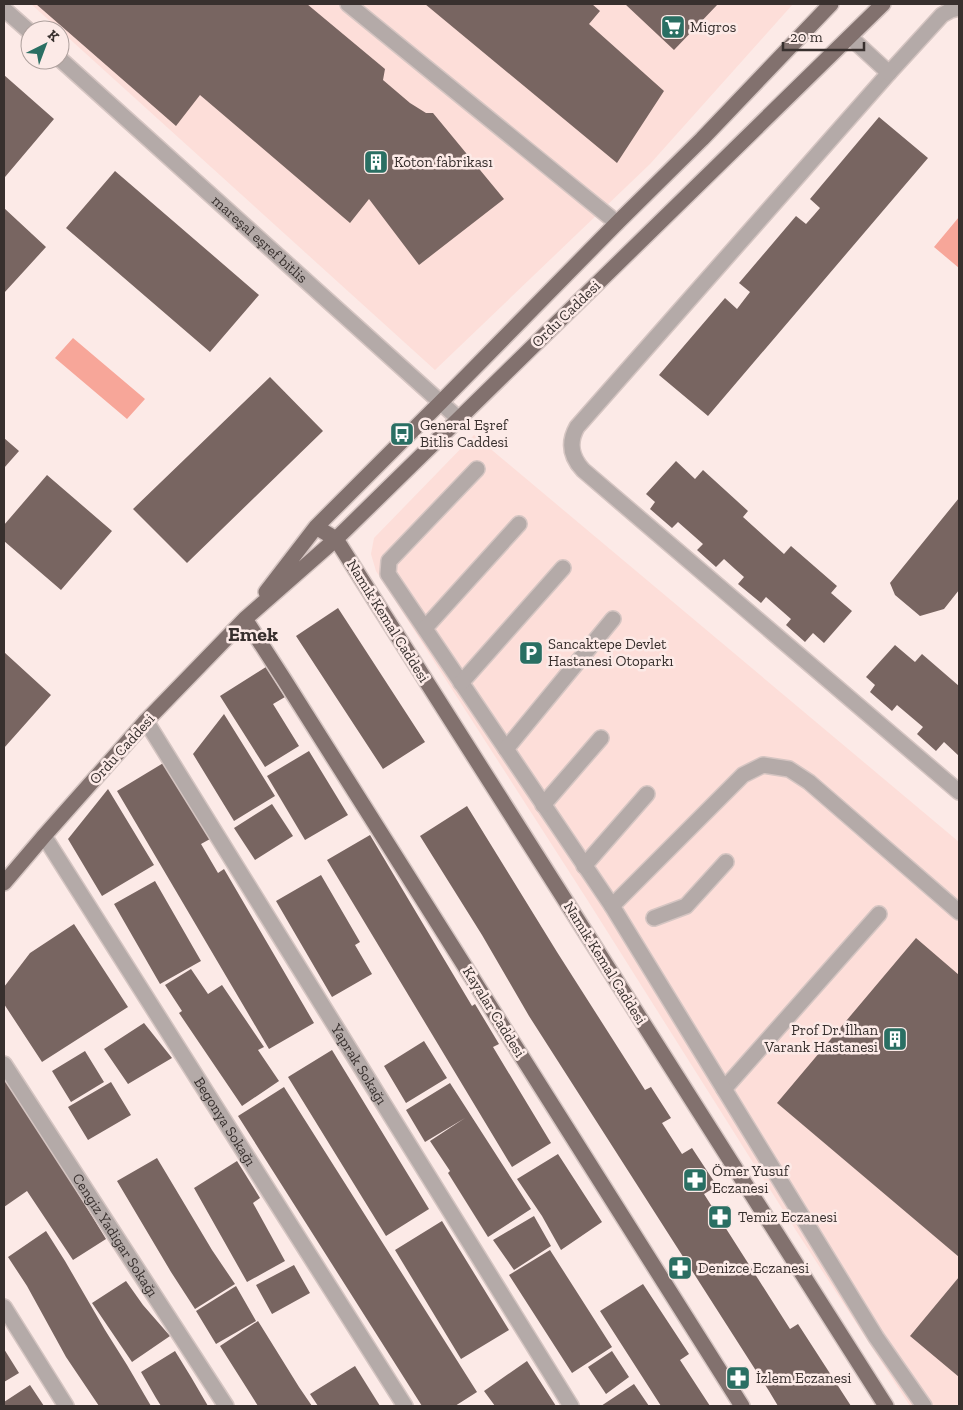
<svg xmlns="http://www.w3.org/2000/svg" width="963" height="1410" font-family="'Zilla Slab',serif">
	<rect width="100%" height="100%" fill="#fceae7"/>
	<!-- built -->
	<path fill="#fdded9" d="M31,4H793L650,164L435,370Z
		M474,435L959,842V1406H910L795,1229L588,901L376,571L371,554L374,538Z"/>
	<!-- water -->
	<path fill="#f7a699" d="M959,217V268L934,247Z
		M73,338L145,399L127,419L55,358Z"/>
	<!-- building -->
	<path fill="#786561" d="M36,4H307L385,69L383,80L410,103L426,113H433L504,199L419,265L369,199L350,223L200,95L176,126Z
		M425,4H592L600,11L589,24L664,91L617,163Z
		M625,4H718L674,50Z
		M4,75L54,119L5,177L4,175Z
		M879,117L928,158L708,416L659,375L725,298L737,309L750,292L739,283L796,216L806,224L814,215L820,208L810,199Z
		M115,171L259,295L210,352L66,228Z
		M4,208L46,247L4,293Z
		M270,377L323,431L187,563L133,509Z
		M4,438L19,451L4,468Z
		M676,461L695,479L703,470L748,511L743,517L784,554L791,546L837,586L831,593L852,611L824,643L813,633L805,642L786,625L791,619L766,597L761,603L738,584L744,577L735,569L724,559L716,567L697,550L703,544L678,522L672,528L650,509L655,502L646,494Z
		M47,475L112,531L61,590L4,541V525Z
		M959,498V590L944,609L920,616L895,595L890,583Z
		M338,608L425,742L383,769L296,636Z
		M895,645L915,662L922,654L959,686V756L944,742L936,751L917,734L923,727L897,705L892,711L870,692L875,685L866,677Z
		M4,652L51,695L4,748Z
		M266,667L285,697L273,704L299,746L265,767L220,696Z
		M224,714L275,796L234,821L193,754Z
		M309,751L348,815L305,840L267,776Z
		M165,762L210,839L201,844L218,873L224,869L314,1023L269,1049L117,791Z
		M108,789L154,865L102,896L68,839Z
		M272,804L293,836L255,860L234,828Z
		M467,806L557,952L645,1090L651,1087L671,1118L662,1123L682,1154L692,1148L717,1186L704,1194L790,1329L798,1324L851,1406H778L769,1391L529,1016L482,935L420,836Z
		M370,835L472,1006L475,1004L499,1044L493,1047L551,1143L512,1167L327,860Z
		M321,875L360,942L355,945L372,974L332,997L276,901Z
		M155,881L201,961L160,984L114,904Z
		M74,924L128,1007L42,1062L4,1004V987L30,953Z
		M916,938L959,975V1257L777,1103Z
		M191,969L208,994L222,985L264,1047L258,1050L279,1081L242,1106L179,1013L182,1011L165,985Z
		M144,1023L172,1058L128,1084L104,1049Z
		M424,1041L447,1078L406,1103L384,1066Z
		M332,1050L429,1209L386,1236L288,1077Z
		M85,1051L104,1082L71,1102L52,1071Z
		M4,1076L42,1135L106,1239L73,1260L27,1191L4,1207Z
		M111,1082L131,1115L88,1140L68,1107Z
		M450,1083L531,1209L488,1237L448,1173L450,1171L430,1141L465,1118L425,1142L406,1110Z
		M284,1087L477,1392L455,1406H422L238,1116Z
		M558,1154L602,1222L561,1250L542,1216L517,1179Z
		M157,1158L212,1250L235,1284L195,1309L171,1272L117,1181Z
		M237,1161L260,1198L253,1203L285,1261L247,1282L194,1188Z
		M534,1216L551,1246L514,1270L493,1240Z
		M442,1221L509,1330L461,1359L395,1250Z
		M46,1231L65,1261L105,1330L127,1365L151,1406H99L66,1357L27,1286L8,1257Z
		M550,1250L612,1347L572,1373L509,1275Z
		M294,1265L310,1293L272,1314L256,1285Z
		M959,1277V1377L910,1336Z
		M126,1281L143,1305L170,1336L132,1362L92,1303Z
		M643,1284L689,1354L680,1360L710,1406H661L600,1311Z
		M236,1286L256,1321L216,1344L196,1311Z
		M258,1321L299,1387L312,1406H258L220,1346Z
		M4,1349L19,1373L4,1382Z
		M175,1351L191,1377L208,1406H161L156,1398L141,1372Z
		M612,1351L629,1377L606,1394L588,1367Z
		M527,1361L556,1406H495L484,1391Z
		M355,1366L380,1406H318L310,1394Z
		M634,1384L649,1406H601Z
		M30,1385L44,1406H4V1402Z"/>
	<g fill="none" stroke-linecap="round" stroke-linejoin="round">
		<defs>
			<g id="minor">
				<path d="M348,4L617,223"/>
				<path d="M959,8L951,10L942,15L889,73L577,427C568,443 571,457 583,470L959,792"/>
				<path d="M4,9L30,32"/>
				<path d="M850,37L889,73"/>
				<path id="s1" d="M60,59L459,419"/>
				<path d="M477,469L389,561L388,574L612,906"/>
				<path d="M425,628L519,524"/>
				<path d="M461,683L563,568"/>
				<path id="s2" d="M146,721L571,1406"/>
				<path d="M506,749L613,619"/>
				<path d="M543,805L601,738"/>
				<path id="s3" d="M44,836L405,1406"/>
				<path d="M584,866L647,794"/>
				<path d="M654,918L686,906L726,862"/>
				<path id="s4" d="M4,1064L226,1406"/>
				<path d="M724,1089L879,914"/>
				<path d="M4,1307L66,1406"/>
				<path d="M924,1406L876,1337L612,906L743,775L763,765L789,769L809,782L959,912"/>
			</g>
			<path id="major" d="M316,527L336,539L886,1406
				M266,592L316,527L441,402L617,223L702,139L831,4
				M245,619L285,681L742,1406
				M4,883L44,836L146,721L245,619L336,539L883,4"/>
		</defs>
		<!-- minor casing -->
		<use href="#minor" stroke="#d5c5c2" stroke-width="18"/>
		<!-- major casing -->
		<use href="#major" stroke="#d5c5c2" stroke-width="18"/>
		<!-- minor -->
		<use href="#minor" stroke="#b4aaa8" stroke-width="15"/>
		<!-- major -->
		<use href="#major" stroke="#82716e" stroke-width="15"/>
	</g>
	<!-- icons -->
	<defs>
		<symbol id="supermarket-square" viewBox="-11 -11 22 22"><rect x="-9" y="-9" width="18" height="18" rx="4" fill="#2a6f63" stroke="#fceae7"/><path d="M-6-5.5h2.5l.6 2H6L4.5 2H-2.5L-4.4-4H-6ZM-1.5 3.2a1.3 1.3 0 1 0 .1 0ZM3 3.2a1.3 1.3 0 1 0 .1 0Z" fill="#fff"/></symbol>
		<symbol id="building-square" viewBox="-11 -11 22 22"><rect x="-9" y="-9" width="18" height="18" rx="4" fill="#2a6f63" stroke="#fceae7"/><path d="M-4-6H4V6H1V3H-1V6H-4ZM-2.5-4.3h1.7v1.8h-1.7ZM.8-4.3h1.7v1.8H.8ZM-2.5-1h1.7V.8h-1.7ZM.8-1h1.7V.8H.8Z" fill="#fff"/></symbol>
		<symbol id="bus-square" viewBox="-11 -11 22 22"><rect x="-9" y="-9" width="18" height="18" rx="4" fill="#2a6f63" stroke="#fceae7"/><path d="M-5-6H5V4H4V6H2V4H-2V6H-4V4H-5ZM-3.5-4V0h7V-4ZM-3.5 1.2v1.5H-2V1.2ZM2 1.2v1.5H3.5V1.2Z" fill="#fff"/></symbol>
		<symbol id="parking-square" viewBox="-11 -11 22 22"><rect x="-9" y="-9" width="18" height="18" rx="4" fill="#2a6f63" stroke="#fceae7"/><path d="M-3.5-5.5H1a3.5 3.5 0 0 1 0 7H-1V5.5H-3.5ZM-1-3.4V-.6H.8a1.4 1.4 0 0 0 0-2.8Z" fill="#fff"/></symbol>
		<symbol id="pharmacy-square" viewBox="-11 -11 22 22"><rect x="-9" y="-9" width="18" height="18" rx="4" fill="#2a6f63" stroke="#fceae7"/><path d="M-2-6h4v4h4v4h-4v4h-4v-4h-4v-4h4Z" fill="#fff"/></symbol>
	</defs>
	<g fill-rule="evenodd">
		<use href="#supermarket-square" x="659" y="13" width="28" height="28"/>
		<use href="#building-square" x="362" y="148" width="28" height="28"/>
		<use href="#bus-square" x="388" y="420" width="28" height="28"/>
		<use href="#parking-square" x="517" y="639" width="28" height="28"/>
		<use href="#building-square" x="881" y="1025" width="28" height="28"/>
		<use href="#pharmacy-square" x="681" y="1166" width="28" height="28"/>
		<use href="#pharmacy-square" x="706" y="1203" width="28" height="28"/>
		<use href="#pharmacy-square" x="666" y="1254" width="28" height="28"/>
		<use href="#pharmacy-square" x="724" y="1364" width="28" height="28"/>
	</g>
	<g text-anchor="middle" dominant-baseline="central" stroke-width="5" stroke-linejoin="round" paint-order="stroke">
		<!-- poi labels -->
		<g font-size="15" fill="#38302e" stroke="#fceae7" text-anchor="start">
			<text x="690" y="27">Migros</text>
			<text x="394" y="162">Koton fabrikası</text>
			<text x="420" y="425">General Eşref<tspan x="420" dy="17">Bitlis Caddesi</tspan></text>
			<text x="548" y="644">Sancaktepe Devlet<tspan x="548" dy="17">Hastanesi Otoparkı</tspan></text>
			<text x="878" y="1030" text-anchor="end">Prof Dr. İlhan<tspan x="878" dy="17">Varank Hastanesi</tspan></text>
			<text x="712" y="1171">Ömer Yusuf<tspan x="712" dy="17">Eczanesi</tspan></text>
			<text x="738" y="1217">Temiz Eczanesi</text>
			<text x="698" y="1268">Denizce Eczanesi</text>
			<text x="756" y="1378">İzlem Eczanesi</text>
		</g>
		<!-- street labels -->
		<g font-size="15" fill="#38302e" stroke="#fceae7">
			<text stroke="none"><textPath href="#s1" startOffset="269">mareşal eşref bitlis</textPath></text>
			<text transform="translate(566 314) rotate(-44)">Ordu Caddesi</text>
			<text transform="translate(388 621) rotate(58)">Namık Kemal Caddesi</text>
			<text transform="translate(122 749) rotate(-48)">Ordu Caddesi</text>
			<text transform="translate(605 963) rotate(58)">Namık Kemal Caddesi</text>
			<text transform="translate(494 1012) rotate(58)">Kayalar Caddesi</text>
			<text stroke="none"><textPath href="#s2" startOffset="404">Yaprak Sokağı</textPath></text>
			<text stroke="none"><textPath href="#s3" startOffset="338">Begonya Sokağı</textPath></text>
			<text stroke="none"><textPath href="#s4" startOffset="204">Cengiz Yadigar Sokağı</textPath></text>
		</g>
		<!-- district labels -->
		<g font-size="20" font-weight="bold" fill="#38302e" stroke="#fceae7">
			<text x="253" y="634">Emek</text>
		</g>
	</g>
	<!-- border -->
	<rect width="963" height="1410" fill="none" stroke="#38302e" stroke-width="10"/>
	<!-- north arrow -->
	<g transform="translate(45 45) rotate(42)"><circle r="24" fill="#fceae7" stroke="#aea09d"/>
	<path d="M0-4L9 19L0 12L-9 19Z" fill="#2a6f63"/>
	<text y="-8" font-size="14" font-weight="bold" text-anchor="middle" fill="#38302e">K</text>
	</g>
	<!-- scale -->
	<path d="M783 42v8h81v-8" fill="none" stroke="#38302e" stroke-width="2.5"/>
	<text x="790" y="42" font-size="15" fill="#38302e" stroke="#fceae7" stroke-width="4" paint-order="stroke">20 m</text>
</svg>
